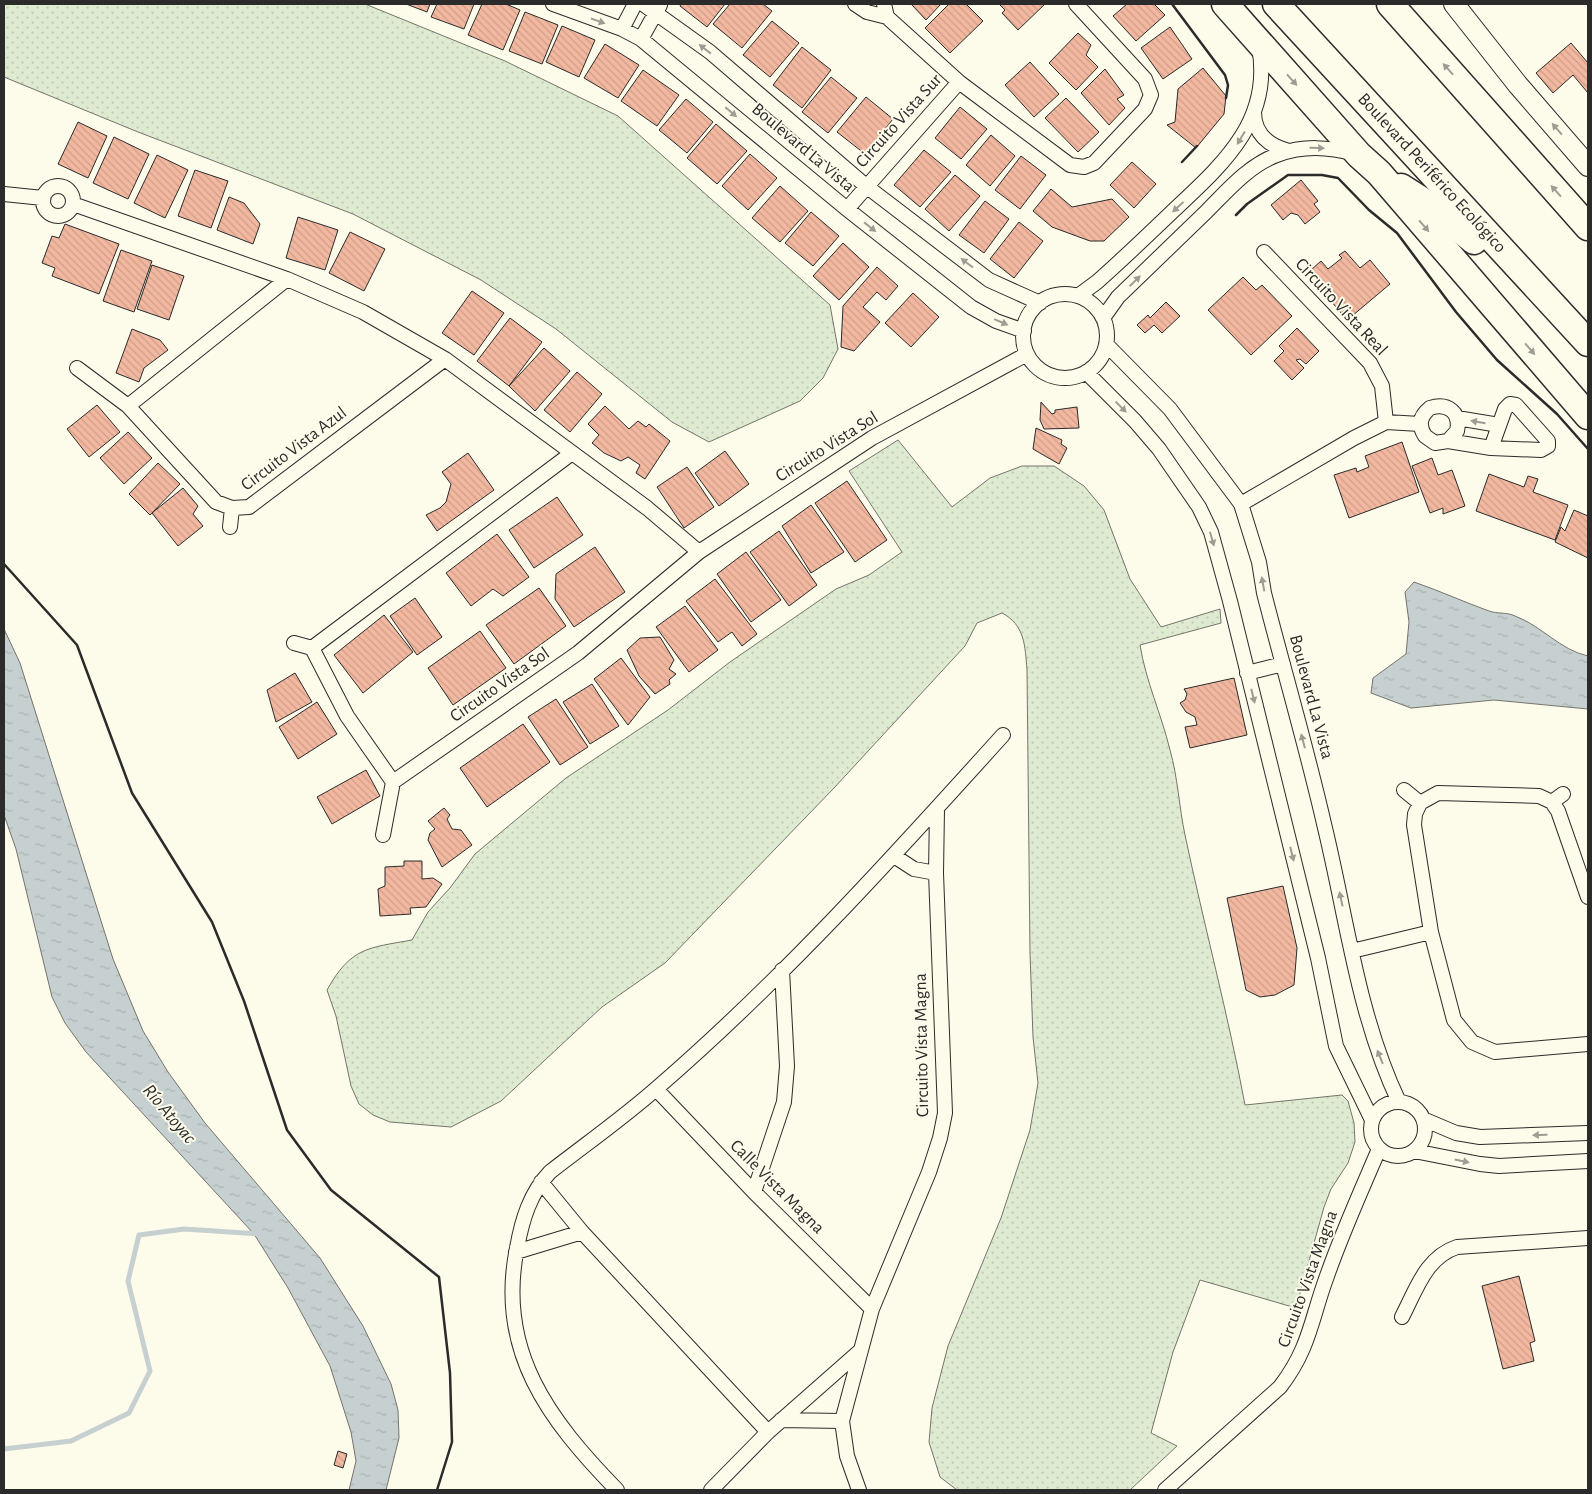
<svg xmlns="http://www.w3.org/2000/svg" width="1592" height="1494" font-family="'Alegreya Sans',sans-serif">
	<defs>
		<pattern id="grass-dots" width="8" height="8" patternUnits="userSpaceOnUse" patternTransform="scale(1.25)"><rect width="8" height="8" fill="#deebd1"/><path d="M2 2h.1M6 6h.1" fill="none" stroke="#bfcab4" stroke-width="1.8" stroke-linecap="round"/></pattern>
		<pattern id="water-ripples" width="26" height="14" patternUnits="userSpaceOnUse" patternTransform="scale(1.25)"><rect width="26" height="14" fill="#c7d0d0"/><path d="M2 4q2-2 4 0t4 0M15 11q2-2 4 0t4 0" fill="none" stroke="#abb3b3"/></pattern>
		<pattern id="building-back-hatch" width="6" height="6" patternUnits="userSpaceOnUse" patternTransform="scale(1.25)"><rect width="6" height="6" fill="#f2b8a0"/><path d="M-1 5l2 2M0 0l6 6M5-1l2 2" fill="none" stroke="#d09e8a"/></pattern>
	</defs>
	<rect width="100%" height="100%" fill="#fdfbea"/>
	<!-- grass -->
	<path fill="url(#grass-dots)" stroke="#74746e" d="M4,4H365L505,61L618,116L830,305L838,349L823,378L800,401L709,442L672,422L556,329L481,280L353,214L138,132L4,77Z
		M898,440L952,507L990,478L1022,466H1054L1084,486L1104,510L1130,579L1161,627L1220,609L1221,623L1140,645C1146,682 1161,713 1170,750C1178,778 1179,807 1185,835C1204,925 1228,1014 1245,1105L1342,1095L1348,1101L1354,1123L1355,1142L1348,1163L1331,1189L1324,1207L1296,1308L1200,1280L1173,1352L1151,1433L1177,1446L1130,1490H957L940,1477L929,1442L932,1408L948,1346L1001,1218L1030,1130L1038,1083L1033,1037L1030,953L1027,670C1025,646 1025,625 1002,613L977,623L965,646L834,788L665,963L602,1007L501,1101L451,1127L390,1122L373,1115L359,1104L351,1086L336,1016L327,990C351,947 368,948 412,940L428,912L450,888L475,854L566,778L668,710L730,662L836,589L869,575L902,552L849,471Z"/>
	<!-- water -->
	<path fill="url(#water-ripples)" stroke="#74746e" d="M1414,582C1440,591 1464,602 1489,611C1497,614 1507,612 1515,616C1542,626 1560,650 1588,656V709L1494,700L1411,708L1371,693L1373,678L1406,654L1409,622L1405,592Z
		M4,629L20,663L113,959L143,1031L168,1072L205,1123L320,1258L363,1326L391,1384L398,1410L399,1438L386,1490H349L356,1461L351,1432L330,1366L288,1288L254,1234L86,1052L65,1023L52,997L16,849L4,815Z"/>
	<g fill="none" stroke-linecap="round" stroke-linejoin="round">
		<!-- stream -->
		<path stroke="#c7d0d0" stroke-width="5" d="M4,1449L71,1441L129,1413L150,1371L128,1281L139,1235L184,1229L261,1234"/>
	</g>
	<!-- building -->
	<path fill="url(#building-back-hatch)" stroke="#2b2b2b" d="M406,4H430L427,12Z
		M437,4H474L464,29L431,17Z
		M482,4H506L520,10L503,50L468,35Z
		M681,4H725L707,27L680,6Z
		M730,4H763L772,11L742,48L713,24Z
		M911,4H941L926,20Z
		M949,4H966L983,21L950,53L925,28Z
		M999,4H1045L1018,30L1002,13L1005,10Z
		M1127,4H1154L1165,15L1136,41L1113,16Z
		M525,12L558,25L542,64L509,51Z
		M772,21L799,43L770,77L743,55Z
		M562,26L595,40L579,77L546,62Z
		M1170,27L1192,59L1163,79L1141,48Z
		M1078,33L1091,45L1086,55L1098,67L1076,90L1049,63Z
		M1571,43L1588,63V93L1573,75L1553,93L1536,73Z
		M605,44L639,65L618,98L584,78Z
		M802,47L831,70L802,108L773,85Z
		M1030,62L1059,94L1034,117L1005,85Z
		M1203,68L1226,96L1224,114L1196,148L1167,125L1175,122L1178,89Z
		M1105,69L1124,95L1117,99L1125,108L1109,125L1081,93Z
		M643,70L679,95L657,126L621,101Z
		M831,77L857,98L828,133L802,112Z
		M866,97L893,119L865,154L837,132Z
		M1066,98L1099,132L1078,152L1045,118Z
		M686,99L713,122L687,153L659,130Z
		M960,107L987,129L961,159L935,138Z
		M78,122L107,136L88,178L58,164Z
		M716,124L747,151L717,184L687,158Z
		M991,135L1015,156L990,186L966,165Z
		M114,137L149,154L128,199L93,183Z
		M924,150L951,172L920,207L894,185Z
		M750,154L777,178L748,210L722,186Z
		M157,155L188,170L165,218L134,203Z
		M1021,156L1046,175L1020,209L995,190Z
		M1132,162L1156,184L1134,208L1110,185Z
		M195,170L228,181L211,228L178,216Z
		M955,175L980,196L949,231L925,209Z
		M1301,180L1318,201L1314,204L1320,212L1305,224L1298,215L1291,213L1283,220L1271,205Z
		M780,186L808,211L780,242L752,218Z
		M1051,189L1072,207L1112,199L1129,217L1104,241H1090L1052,227L1033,211Z
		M229,197L244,203L260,224L253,244L217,230Z
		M985,201L1009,219L984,253L959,235Z
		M811,212L839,236L813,266L785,243Z
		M298,217L338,230L325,270L286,258Z
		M1019,222L1043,241L1014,278L990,259Z
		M65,224L119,244L99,294L52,276L55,268L42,263L52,236L59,238Z
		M350,232L385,249L364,291L329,273Z
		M843,243L869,267L839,300L813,276Z
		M121,250L152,261L134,312L103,301Z
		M1345,251L1360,268L1370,260L1390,284L1352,316L1345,309L1341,313L1316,283L1320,280L1311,270L1321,261L1328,269L1342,258L1339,255Z
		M152,265L184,276L169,320L137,309Z
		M877,267L898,286L886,300L877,292L863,307L880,322L854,351L841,347L843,306Z
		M1243,277L1256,290L1262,285L1292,316L1251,355L1208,310Z
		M472,291L504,313L474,355L442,333Z
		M913,293L939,317L911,347L885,323Z
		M1166,302L1180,316L1162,333L1154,325L1145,333L1137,325L1148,315L1150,318Z
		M510,318L542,342L509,386L477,361Z
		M1297,328L1319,351L1306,364L1300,359L1296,360L1304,368L1292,380L1274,361L1284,351L1279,346Z
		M132,329L160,340L168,350L144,368L139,382L116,373Z
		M544,348L570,371L535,411L509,386Z
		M577,372L602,394L570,432L544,410Z
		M1041,402L1052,414L1055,413V410L1077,407L1079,428L1044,429L1040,420Z
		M97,405L120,432L89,457L67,429Z
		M605,406L629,429L638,421L646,427L649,424L670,441L645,479L636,473L640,465L628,457L621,461L604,453L592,443L599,435L588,424Z
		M1036,428L1062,440L1061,444L1067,448L1059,464L1033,449Z
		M128,432L152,458L124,484L100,458Z
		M1402,442L1419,492L1349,518L1334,475L1356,468L1357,472L1369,467L1365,456Z
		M725,451L749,484L719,506L695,473Z
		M468,453L494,490L437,531L426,515L440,508L446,502L451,484L442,472Z
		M1432,458L1438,475L1452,470L1465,506L1443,514V508L1430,513L1412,466Z
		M158,463L180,484L150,515L129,494Z
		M687,467L714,507L684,528L657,487Z
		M1489,474L1524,487L1528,476L1538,479L1533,492L1568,505L1555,540L1476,511Z
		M847,481L887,540L855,562L815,503Z
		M183,488L198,506L193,514L203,526L178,546L152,513Z
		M557,497L583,535L534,568L509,530Z
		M811,505L844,552L811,573L782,526Z
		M1574,510L1588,516V558L1555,542L1561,527L1565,531Z
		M779,531L817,585L789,606L750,552Z
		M497,534L529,577L503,596L493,589L471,606L446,573Z
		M595,547L625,592L574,627L555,599L556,574Z
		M746,552L781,600L751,622L717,574Z
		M715,579L757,634L742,646L732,632L718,642L686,601Z
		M539,588L566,626L514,664L486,625Z
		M415,598L442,637L417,655L390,616Z
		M685,606L718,650L689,672L656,627Z
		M384,615L413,652L363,693L334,655Z
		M480,631L506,668L453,705L428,668Z
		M660,637L674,660L669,669L676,674L669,680L670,684L655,694L639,676L627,650L640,638Z
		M621,658L650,697L628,725L594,679Z
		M295,673L312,702L276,722L267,690Z
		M1234,678L1247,735L1190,748L1185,727L1197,725L1195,717L1186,712L1180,703L1185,700L1187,694L1184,689Z
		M592,684L619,726L590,744L563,702Z
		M556,699L588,747L560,765L528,717Z
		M317,702L337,734L298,759L279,727Z
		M523,724L550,762L487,807L460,768Z
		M366,770L380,796L332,824L317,797Z
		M444,808L450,815L447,819L452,829L461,830L472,845L442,867L428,840L430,833L435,829L428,821Z
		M404,861H422V879L433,878L442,884L426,907L410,908L411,914L380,916L378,889L385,886V867L404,866Z
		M1283,886L1297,948L1294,985L1275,995L1260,997L1246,990L1227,898Z
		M1519,1276L1535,1341L1530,1343L1534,1361L1503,1369L1482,1286Z
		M338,1451L347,1454L343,1468L334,1465Z"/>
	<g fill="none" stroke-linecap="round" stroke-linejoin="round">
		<defs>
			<path id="street" d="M553,4L622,29L641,39L847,209L971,307L996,321L1024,331
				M643,4L710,52L866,186L989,280L1040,303
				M855,4L867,12L887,17
				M884,4L887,17L959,82L1070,165L1084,167L1094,163L1145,109L1151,95L1145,79L1076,4
				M622,29L635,4
				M641,39L660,5
				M1254,112C1254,134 1269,146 1289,151
				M43 201a15 15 0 1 1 30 0a15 15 0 1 1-30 0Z
				M4,194L43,198
				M73,204L287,279L363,312L445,359L647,508L699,552
				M847,209L959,82
				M1264,252L1370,363L1382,386L1386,422
				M1023 336a42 42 0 1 1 84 0a42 42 0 1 1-84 0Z
				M1078,296L1097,282C1123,259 1148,235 1173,211C1222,165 1273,121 1259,47
				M1103,318L1118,297C1148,268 1177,240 1206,212C1227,191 1249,165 1277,155C1304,145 1328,147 1356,154
				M1106,344L1170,409L1241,504L1259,562L1264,593C1284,671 1307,749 1325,828C1347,919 1358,1016 1399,1102
				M77,368L128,406L216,502L232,508L249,507L445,359
				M1086,372L1135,421L1159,449L1199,507L1211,532L1230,601L1318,958L1336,1046L1372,1120
				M128,406L287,279
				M1457,418L1499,425
				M1448,441L1457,431C1461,413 1448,402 1430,408C1420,416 1418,425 1425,436L1435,443L1448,441L1491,448L1541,450L1548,446V441L1516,405L1510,404L1505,409L1491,448
				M1241,504L1354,438L1386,422L1420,424
				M230,527L232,508
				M294,643L312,648
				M312,648L572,453
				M312,648L347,716L393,782
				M1247,673L1283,664
				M393,782L578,653L699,552L872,438L1027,354
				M1404,790L1420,803
				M1552,802L1563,794
				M383,835L393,782
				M894,856L914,869L936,873
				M1588,897L1558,811L1552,802L1539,796L1438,793L1420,803L1415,814L1414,825L1431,932L1454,1020L1472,1042L1495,1052L1588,1044
				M1352,951L1431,932
				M656,1089L754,1192L872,1309
				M1371 1129a27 27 0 1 1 54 0a27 27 0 1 1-54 0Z
				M1423,1119L1456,1133L1480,1137L1588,1133
				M1414,1151L1480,1164L1499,1166L1588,1161
				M541,1182L582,1232L768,1432
				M754,1192L784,1102L787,1066L782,970
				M516,1252L582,1232
				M1402,1317C1416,1290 1426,1257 1457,1247L1588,1238
				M781,1420L842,1421
				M617,1490C549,1420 496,1351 517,1248C522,1220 530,1193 550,1172C586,1144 623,1118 657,1088C782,980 893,857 1003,735
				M711,1490L768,1432L860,1351
				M859,1490L847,1456L842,1421L872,1309L929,1172L940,1138L945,1113L936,873L937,809
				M1165,1490L1280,1387C1310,1348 1311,1319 1327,1276C1342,1233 1361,1191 1379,1149"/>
			<path id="secondary" d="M1454,4L1518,85L1588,166"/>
			<g id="highway">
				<path d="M1225,4L1359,155L1379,173L1588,416"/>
				<path id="s1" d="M1276,4L1588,343"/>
				<path d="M1390,4L1588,227"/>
				<path d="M1401,187L1437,210L1474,241"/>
			</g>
		</defs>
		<!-- street casing -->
		<use href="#street" stroke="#2b2b2b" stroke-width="16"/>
		<!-- secondary casing -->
		<use href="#secondary" stroke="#2b2b2b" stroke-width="22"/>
		<!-- highway casing -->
		<use href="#highway" stroke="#2b2b2b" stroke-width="29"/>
		<!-- street -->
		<use href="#street" stroke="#fdfbea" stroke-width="14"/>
		<!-- secondary -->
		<use href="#secondary" stroke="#fdfbea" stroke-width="20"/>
		<!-- highway -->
		<use href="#highway" stroke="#fdfbea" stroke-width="26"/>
		<!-- wall -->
		<path stroke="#2b2b2b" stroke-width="2.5" d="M1172,4L1225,75L1228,85L1226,98
			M1182,162L1197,146
			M1236,215L1247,204L1288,175H1322L1338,178L1369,210L1397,233L1456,312L1497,360L1557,414L1588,449
			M4,564L77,645L132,793L212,922L244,1001L287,1130L331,1190L439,1277L450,1373L452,1442L437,1490"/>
	</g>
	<!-- one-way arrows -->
	<defs><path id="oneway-solid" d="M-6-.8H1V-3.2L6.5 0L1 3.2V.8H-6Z" transform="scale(1.25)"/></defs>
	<g fill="#9e9d94">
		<use href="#oneway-solid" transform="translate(598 21) rotate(19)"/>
		<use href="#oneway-solid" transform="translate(705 49) rotate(-142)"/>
		<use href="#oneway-solid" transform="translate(1448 69) rotate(-132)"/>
		<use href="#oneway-solid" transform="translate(1292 80) rotate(48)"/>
		<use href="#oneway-solid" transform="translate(731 112) rotate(40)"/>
		<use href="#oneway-solid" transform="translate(1557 129) rotate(-131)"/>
		<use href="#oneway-solid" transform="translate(1241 138) rotate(121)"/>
		<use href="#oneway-solid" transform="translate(1317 148) rotate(1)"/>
		<use href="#oneway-solid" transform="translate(1556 191) rotate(-132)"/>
		<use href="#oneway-solid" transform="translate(1178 207) rotate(137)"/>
		<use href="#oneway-solid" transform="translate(1424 226) rotate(49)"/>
		<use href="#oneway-solid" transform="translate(870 227) rotate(38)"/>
		<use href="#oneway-solid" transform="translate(967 263) rotate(-143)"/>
		<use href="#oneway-solid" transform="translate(1135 281) rotate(-44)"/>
		<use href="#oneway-solid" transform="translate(1001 322) rotate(23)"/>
		<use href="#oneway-solid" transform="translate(1530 349) rotate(49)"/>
		<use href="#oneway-solid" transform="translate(1121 407) rotate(45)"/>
		<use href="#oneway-solid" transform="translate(1478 422) rotate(-170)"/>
		<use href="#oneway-solid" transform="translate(1212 539) rotate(74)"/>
		<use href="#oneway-solid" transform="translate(1263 584) rotate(-100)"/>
		<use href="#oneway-solid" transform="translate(1253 696) rotate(76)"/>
		<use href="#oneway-solid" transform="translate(1303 741) rotate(-105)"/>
		<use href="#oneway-solid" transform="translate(1292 854) rotate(76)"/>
		<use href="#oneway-solid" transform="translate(1341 899) rotate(-102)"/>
		<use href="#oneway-solid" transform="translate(1380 1057) rotate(-112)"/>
		<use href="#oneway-solid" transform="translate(1540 1135) rotate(178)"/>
		<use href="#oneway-solid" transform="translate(1462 1161) rotate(12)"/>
	</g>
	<g text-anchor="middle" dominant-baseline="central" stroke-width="4" stroke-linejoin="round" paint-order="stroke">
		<!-- street labels -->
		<g font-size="18" fill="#2b2b2b" stroke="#fdfbea">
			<text transform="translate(899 121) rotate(-48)">Circuito Vista Sur</text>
			<text transform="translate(803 148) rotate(40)">Boulevard La Vista</text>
			<text stroke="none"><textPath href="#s1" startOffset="230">Boulevard Periférico Ecológico</textPath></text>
			<text transform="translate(1341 307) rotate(47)">Circuito Vista Real</text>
			<text transform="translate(827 447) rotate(-32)">Circuito Vista Sol</text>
			<text transform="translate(294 449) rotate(-37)">Circuito Vista Azul</text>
			<text transform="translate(500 685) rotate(-35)">Circuito Vista Sol</text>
			<text transform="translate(1311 697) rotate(75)">Boulevard La Vista</text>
			<text transform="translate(922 1045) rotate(-91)">Circuito Vista Magna</text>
			<text transform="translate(777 1187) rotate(45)">Calle Vista Magna</text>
			<text transform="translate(1308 1279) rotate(-70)">Circuito Vista Magna</text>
		</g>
		<!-- water labels -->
		<g font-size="19" font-style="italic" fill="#2b2b2b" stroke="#fdfbea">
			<text transform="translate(169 1114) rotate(50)">Río Atoyac</text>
		</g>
	</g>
	<!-- border -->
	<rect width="1592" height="1494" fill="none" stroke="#2b2b2b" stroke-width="10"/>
</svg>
